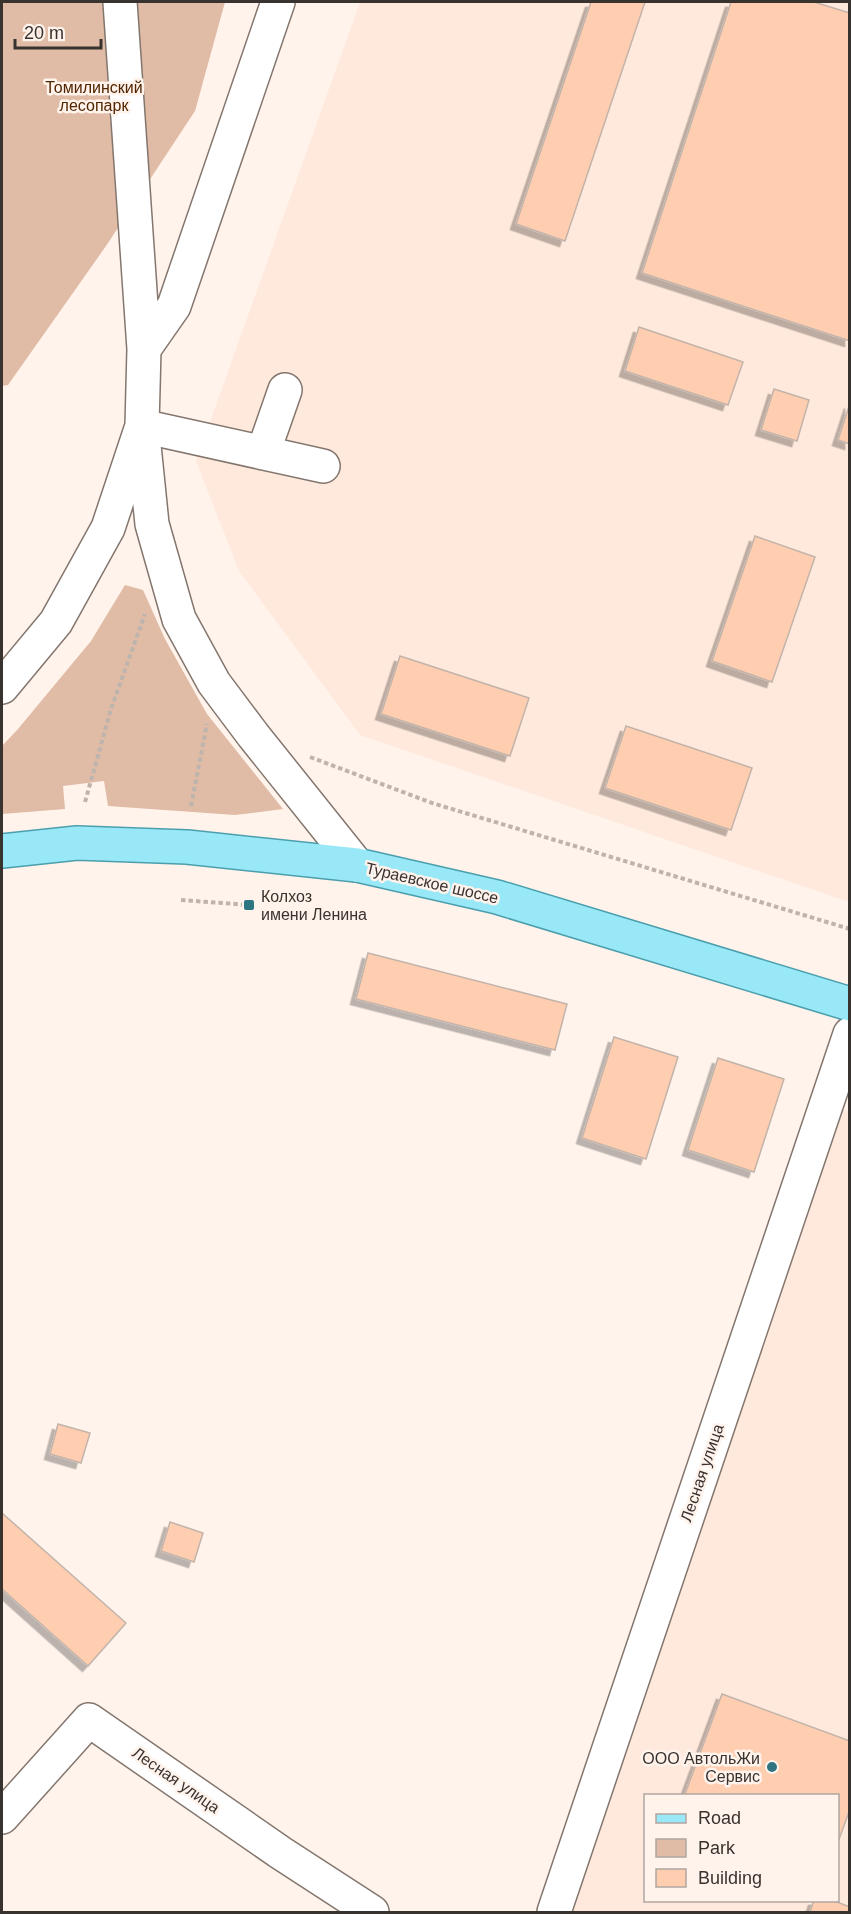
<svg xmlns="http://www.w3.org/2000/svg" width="851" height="1914" font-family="Arial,sans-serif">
	<defs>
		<filter id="shadow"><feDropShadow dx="-5.5" dy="5.5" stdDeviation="0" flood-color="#0004"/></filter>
	</defs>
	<rect width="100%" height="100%" fill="#fff3ec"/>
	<!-- built -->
	<path fill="#ffe9dc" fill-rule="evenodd" d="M360,2H849V902L360,735L239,571L196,461Z
		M836,1107L849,1112V1912H565ZM646,1796H838V1900H646Z"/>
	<!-- green -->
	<path fill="#e0bba5" d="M2,2H225L195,111L106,246L8,385L2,386Z
		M125,585L143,590L165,639L207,714L283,809L235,815L108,806L104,781L63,786L65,809L2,814V746L18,729L91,641Z"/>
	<!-- building -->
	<path fill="#ffcdaf" stroke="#c2b4ab" stroke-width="1.5" filter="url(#shadow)" d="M591,2H645L565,241L516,224Z
		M731,2H814L850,13V341L642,273Z
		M639,327L743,362L728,405L625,371Z
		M774,389L809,400L797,441L761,430Z
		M850,403V444L838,440Z
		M755,536L815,557L772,682L712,661Z
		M400,656L529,698L510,756L381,714Z
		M626,726L752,768L731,830L605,788Z
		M368,953L567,1004L555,1050L356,999Z
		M614,1037L678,1057L646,1159L582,1138Z
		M718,1058L784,1079L754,1172L688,1150Z
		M58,1424L90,1433L81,1463L50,1454Z
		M2,1513L126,1623L88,1666L2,1589Z
		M170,1522L203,1533L194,1562L161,1551Z
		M722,1694L850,1741V1809L838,1842V1796H690L685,1794Z
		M814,1900H832L850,1907V1912H810Z"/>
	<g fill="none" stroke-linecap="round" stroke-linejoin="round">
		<defs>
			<path id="minor" d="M144,349L174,306L278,2
				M263,453L285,390
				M323,466L142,426L152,524L179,619L214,683L253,735L357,865
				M2,687L56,622L108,528L142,426L144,349L120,2
				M2,1817L89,1720L281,1853L372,1912
				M554,1912L850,1034"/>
			<path id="major" d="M2,851L77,843L187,847L357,865L497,897L850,1004"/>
		</defs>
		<!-- minor casing -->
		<use href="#minor" stroke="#83766e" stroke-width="36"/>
		<!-- major casing -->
		<use href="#major" stroke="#4b9fad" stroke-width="36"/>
		<!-- path -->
		<path stroke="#beb4ae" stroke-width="4" stroke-dasharray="4.5 3" stroke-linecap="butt" d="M310,757L432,803L850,929
			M85,802L111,709L145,614
			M191,806L207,724
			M181,900L249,905"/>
		<!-- minor -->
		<use href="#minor" stroke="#fff" stroke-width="33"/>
		<!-- major -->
		<use href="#major" stroke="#99e8f7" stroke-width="33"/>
	</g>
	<!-- markers -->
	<g fill="#2e7481" stroke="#fff3ec" stroke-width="2">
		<rect x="243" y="899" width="12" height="12" rx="3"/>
		<circle cx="772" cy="1767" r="6"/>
	</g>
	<g text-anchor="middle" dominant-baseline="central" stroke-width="5" stroke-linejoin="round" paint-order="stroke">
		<!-- park labels -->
		<g font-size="16" fill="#512501" stroke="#fff3ec">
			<text x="94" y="87">Томилинский<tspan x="94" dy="18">лесопарк</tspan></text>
		</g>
		<!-- street labels -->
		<g font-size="16" fill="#393330" stroke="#fff3ec">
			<text transform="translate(432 883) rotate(13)">Тураевское шоссе</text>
			<text transform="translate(702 1473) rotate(-71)">Лесная улица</text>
			<text transform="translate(176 1780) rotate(35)">Лесная улица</text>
		</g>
		<!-- poi labels -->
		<g font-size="16" fill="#393330" stroke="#fff3ec" text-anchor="start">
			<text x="261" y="896">Колхоз<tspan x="261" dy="18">имени Ленина</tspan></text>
			<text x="760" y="1758" text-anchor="end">ООО АвтольЖи<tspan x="760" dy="18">Сервис</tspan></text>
		</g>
	</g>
	<!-- border -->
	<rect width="851" height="1914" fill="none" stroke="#393330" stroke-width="6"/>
	<!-- legend -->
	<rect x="644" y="1794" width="195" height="108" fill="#fff3ec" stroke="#b0a6a1" stroke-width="1.5"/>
	<rect x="656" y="1814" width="30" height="9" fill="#99e8f7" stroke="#b0a6a1" stroke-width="1.5"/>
	<text x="698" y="1824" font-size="18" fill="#393330">Road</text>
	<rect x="656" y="1839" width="30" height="18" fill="#e0bba5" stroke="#b0a6a1" stroke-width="1.5"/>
	<text x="698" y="1854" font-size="18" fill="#393330">Park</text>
	<rect x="656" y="1869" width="30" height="18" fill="#ffcdaf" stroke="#b0a6a1" stroke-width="1.5"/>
	<text x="698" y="1884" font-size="18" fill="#393330">Building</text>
	<!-- scale -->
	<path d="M15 39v9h86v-9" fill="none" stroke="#393330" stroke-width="3"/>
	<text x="24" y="39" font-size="18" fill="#393330" stroke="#fff3ec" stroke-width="4.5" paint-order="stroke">20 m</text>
</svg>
